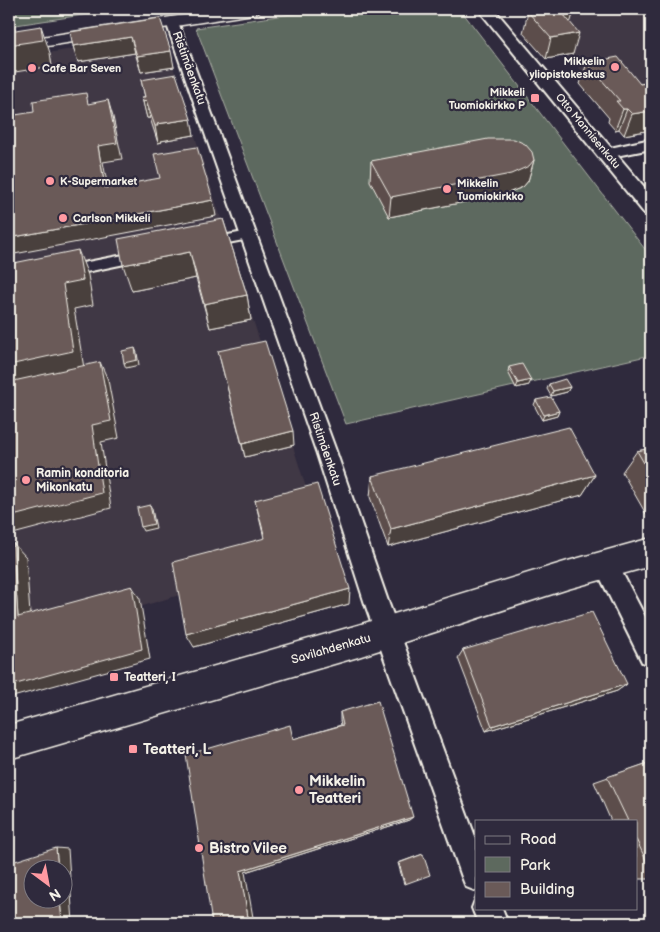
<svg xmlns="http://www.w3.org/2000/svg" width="660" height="932" font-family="'Balsamiq Sans',sans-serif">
	<rect width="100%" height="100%" fill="#2f2a3d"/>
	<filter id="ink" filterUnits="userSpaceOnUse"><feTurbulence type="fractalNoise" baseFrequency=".02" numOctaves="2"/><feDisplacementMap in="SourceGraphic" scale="10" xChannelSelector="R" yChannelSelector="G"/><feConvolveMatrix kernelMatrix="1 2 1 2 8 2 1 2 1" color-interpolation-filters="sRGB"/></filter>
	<g filter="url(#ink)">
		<!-- built -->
		<path fill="#413845" d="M526,9H651V125L633,128Z
			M163,35L326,551L9,646V59Z"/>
		<!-- green -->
		<path fill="#5d695e" stroke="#a8ada3" d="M9,9H146L96,13L9,26Z
			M326,9H460L651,257V355L346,424L196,28Z"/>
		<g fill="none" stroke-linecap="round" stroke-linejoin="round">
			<defs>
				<path id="pedestrian" d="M249,231L254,232L255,235L254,238L207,247L202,246L200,243L202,240L207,239Z
					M144,251L149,253L151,256L149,259L62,277L57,275L55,272L57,269L62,267Z"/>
				<path id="minor" d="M172,18L178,22L336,451L389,604L476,839V891L466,887L462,877L365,604L316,451L166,22Z
					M651,139V149L606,158L601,156L598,153L601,150Z
					M606,554L614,557L651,628V665L642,662L594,565L598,557Z
					M476,898V908H502L508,923H478L472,908Z"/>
				<path id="tertiary" d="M478,9H494L651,195V215L644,213Z"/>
				<path id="secondary" d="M223,9H261L259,12L253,14L9,52V42Z
					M651,538V566L568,589L358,657L9,759V725L358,625L568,561Z"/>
			</defs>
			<!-- pedestrian casing -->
			<use href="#pedestrian" stroke="#f4f1e8" stroke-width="4"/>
			<!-- minor casing -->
			<use href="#minor" stroke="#f4f1e8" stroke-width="4"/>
			<!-- tertiary casing -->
			<use href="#tertiary" stroke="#f4f1e8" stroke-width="4"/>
			<!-- secondary casing -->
			<use href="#secondary" stroke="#f4f1e8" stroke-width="3"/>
			<!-- pedestrian -->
			<use href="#pedestrian" fill="#2f2a3d" fill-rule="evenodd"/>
			<!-- minor -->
			<use href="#minor" fill="#2f2a3d" fill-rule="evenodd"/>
			<!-- tertiary -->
			<use href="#tertiary" fill="#2f2a3d" fill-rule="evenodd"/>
			<!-- secondary -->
			<use href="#secondary" fill="#2f2a3d" fill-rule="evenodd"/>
		</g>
		<!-- wall -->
		<path fill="#5b4d4c" stroke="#f4f1e8" d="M542,9H558L562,13L573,14L570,22L573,54L546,59L523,33L528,12L541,10Z
			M160,18L174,67L141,72L135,53L78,62L73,46Z
			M587,63L640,84L651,82V130L624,135L619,129L615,130L608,122L609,118L580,84Z
			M141,80L194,135L161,141L162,142L158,143L150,118H147L142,97H145Z
			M534,160L528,181L523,187L505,194L389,217L370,181L371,161Z
			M223,219L247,295L251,320L210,328L196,278L132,291Z
			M218,351L294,445L245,457Z
			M509,367L529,385L516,388L508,372Z
			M549,384L570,387L567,392L551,396L547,389Z
			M536,400L559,411L557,416L542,420L534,405Z
			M651,448V513L646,514L622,472L637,451Z
			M595,475L582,495L388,547L370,497L372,476Z
			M255,500L349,604L194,647L264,538Z
			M463,650L627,684L617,691L486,731L458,658Z
			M340,712L409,820L245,872L212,923L294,739L341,725L340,720Z
			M651,762V879H638L636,875V821H611L594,782Z
			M423,854L405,884H404L398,863Z"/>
		<!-- shaded-wall -->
		<path fill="#4a3f3e" stroke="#f4f1e8" d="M573,14L567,34L564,15Z
			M41,26L50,53L52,66L9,73V45Z
			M579,33L573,54L546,59L551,38Z
			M131,37L135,53L78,62L73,46Z
			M171,51L174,67L141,72L137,56Z
			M651,90V98L646,91Z
			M108,100L113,117L122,159L103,162L111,204L105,188L98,146Z
			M146,101L150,118H147L143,102Z
			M623,109H627L619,129L615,130Z
			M651,111V130L624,135L632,114Z
			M191,119L194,135L161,141L162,142L158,143L155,126L157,124Z
			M534,160L528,181L523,187L505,194L389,217L391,197Z
			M213,200L216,216L9,255V238Z
			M78,250L88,275L93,305L74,309L85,374L9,392V365Z
			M190,252L196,278L132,291L123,265Z
			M247,295L251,320L210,328L204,304Z
			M135,348L137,353L139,365L126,368L124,363Z
			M100,362L108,380L119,438L101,442L111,508L9,535V517L92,425Z
			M531,380L529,385L516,388L518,383Z
			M570,387L567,392L551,396L553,391Z
			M559,411L557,416L542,420L544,415Z
			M293,431L294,445L245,457L242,444Z
			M595,475L582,495L388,547L391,529Z
			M150,505L152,509L156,528L143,531L141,527Z
			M651,508V513L646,514Z
			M13,543L26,557L31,629L18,617Z
			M132,586L140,599L150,659L9,698V686Z
			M350,589L349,604L194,647L186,634Z
			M627,684L617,691L486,731L492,726Z
			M413,817L409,820L245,872L254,923H249L240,871Z
			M56,848L68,849L73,923H62L60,900H62V870H58Z"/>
		<!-- building -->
		<path fill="#6a5a58" stroke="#f4f1e8" d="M543,9H558L562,13L570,11L573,14L564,15L579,33L551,38L528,12L544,10Z
			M160,18L171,51L137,56L131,37L73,46L70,32Z
			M41,26L43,40L9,45V31Z
			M618,57L640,84L651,82V90L646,91L651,97V111L632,114L627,109H623L616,101H620L587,63Z
			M176,74L191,119L157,124L158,126H155L146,101L143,102L142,97H145L141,80Z
			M86,93L88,104L108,100L117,143L98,146L105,188L160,178L154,154L197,147L213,200L9,238V116L34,112L33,101Z
			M488,139H514L525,144L532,152L534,160L529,166L511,174L391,197L371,161Z
			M223,219L247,295L204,304L190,252L123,265L118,239Z
			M78,250L83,280L63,284L73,351L9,365V264Z
			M265,341L293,431L242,444L218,351Z
			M135,348L137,360L124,363L122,351Z
			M100,362L111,421L92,425L102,493L9,517V382Z
			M522,364L531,380L518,383L509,367Z
			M565,379L570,387L553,391L549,384Z
			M551,397L559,411L544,415L536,400Z
			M569,427L595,475L391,529L372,476Z
			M651,448V475L637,451Z
			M317,484L350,589L186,634L173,562L265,538L255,500Z
			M150,505L154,524L141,527L137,508Z
			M13,543L18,617L132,586L142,649L9,686V544Z
			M592,612L627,684L492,726L463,650Z
			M378,701L413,817L240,871L249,923H212L186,755L290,725L293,739L343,725L340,712Z
			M651,762V871L636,839V821H628L607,777Z
			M56,848L58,870H32V900H60L62,923H9V863Z
			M423,854L430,875L405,884L399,863Z"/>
	</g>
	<!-- markers -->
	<g fill="#ff9aa2" stroke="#2f2a3d" stroke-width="2">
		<circle cx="615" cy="67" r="5"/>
		<circle cx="32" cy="68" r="5"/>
		<rect x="530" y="93" width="10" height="10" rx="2.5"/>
		<circle cx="50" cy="181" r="5"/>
		<circle cx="447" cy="189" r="5"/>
		<circle cx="63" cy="218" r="5"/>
		<circle cx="26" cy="480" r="5"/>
		<rect x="109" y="672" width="10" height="10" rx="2.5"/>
		<rect x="128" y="744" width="10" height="10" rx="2.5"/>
		<circle cx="299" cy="790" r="5"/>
		<circle cx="199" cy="848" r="5"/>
	</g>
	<g text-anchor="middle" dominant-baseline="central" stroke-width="4.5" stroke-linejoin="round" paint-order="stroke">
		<!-- far-poi labels -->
		<g font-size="11" font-weight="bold" fill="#f4f1e8" stroke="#2f2a3d" text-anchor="start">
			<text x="605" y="61" text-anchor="end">Mikkelin<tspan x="605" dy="13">yliopistokeskus</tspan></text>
			<text x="42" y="68">Cafe Bar Seven</text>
			<text x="525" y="92" text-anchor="end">Mikkeli<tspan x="525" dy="13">Tuomiokirkko P</tspan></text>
			<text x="60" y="181">K-Supermarket</text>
			<text x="457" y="183">Mikkelin<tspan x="457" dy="13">Tuomiokirkko</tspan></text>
			<text x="73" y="218">Carlson Mikkeli</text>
		</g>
		<!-- far-street labels -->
		<g font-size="11" fill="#f4f1e8" stroke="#2f2a3d">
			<text transform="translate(588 131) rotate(50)">Otto Mannisenkatu</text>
		</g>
		<!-- street labels -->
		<g font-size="12" fill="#f4f1e8" stroke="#2f2a3d">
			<text transform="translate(189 68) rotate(70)">Ristimäenkatu</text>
			<text transform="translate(325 449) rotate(71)">Ristimäenkatu</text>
			<text transform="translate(331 649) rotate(-16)">Savilahdenkatu</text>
		</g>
		<!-- poi labels -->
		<g font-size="12" font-weight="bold" fill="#f4f1e8" stroke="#2f2a3d" text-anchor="start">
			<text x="36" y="473">Ramin konditoria<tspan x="36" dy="14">Mikonkatu</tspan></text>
			<text x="124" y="677">Teatteri, I</text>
		</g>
		<!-- near-poi labels -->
		<g font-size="15" font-weight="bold" fill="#f4f1e8" stroke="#2f2a3d" text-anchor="start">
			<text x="143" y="749">Teatteri, L</text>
			<text x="309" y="781">Mikkelin<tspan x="309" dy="17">Teatteri</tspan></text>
			<text x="209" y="848">Bistro Vilee</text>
		</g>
	</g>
	<!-- margin -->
	<rect width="660" height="932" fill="none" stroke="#2f2a3d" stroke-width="30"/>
	<rect x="15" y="15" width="630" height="902" fill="none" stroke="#f4f1e8" stroke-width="2" filter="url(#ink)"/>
	<!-- legend -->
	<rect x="475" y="820" width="162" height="90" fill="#2f2a3d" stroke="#7e7a81"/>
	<rect x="485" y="836" width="25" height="8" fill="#2f2a3d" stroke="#7e7a81"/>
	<text x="520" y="844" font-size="15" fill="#f4f1e8">Road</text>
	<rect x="485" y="857" width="25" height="15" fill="#5d695e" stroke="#7e7a81"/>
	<text x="520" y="870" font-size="15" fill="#f4f1e8">Park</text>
	<rect x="485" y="882" width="25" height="15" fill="#6a5a58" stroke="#7e7a81"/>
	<text x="520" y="894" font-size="15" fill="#f4f1e8">Building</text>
	<!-- north arrow -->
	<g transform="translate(48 884) rotate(148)"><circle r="24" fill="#2f2a3d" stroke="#7e7a81"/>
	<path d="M0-4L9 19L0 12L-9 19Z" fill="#ff9aa2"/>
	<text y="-8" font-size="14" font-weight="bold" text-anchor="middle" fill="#f4f1e8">N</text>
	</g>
</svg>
